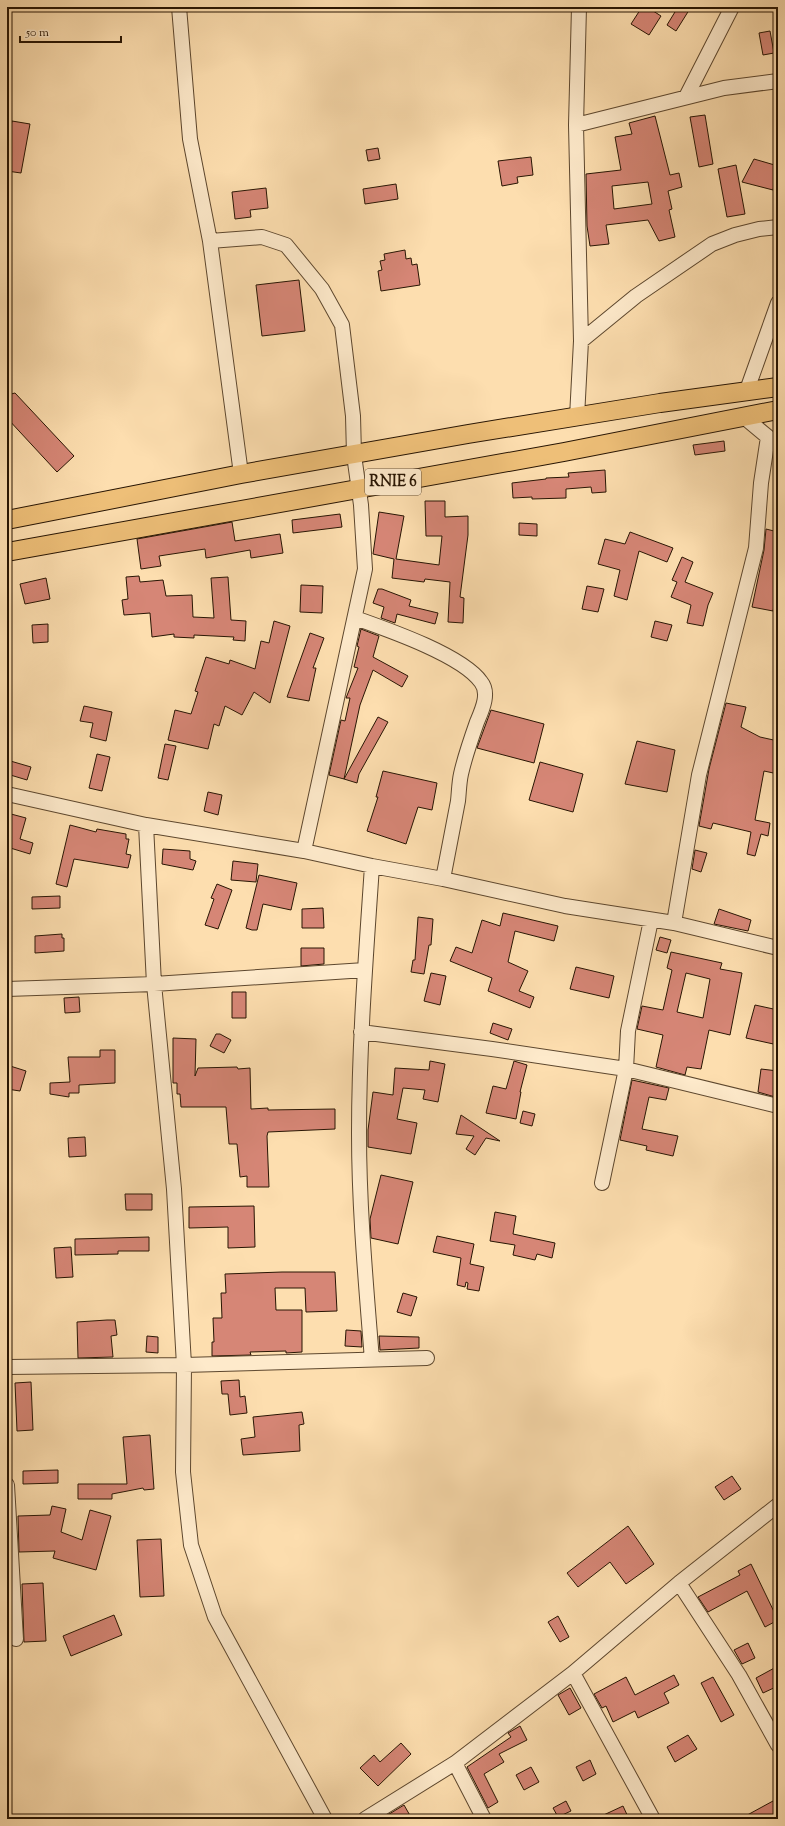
<svg xmlns="http://www.w3.org/2000/svg" width="785" height="1826" font-family="'Sorts Mill Goudy',serif">
	<rect width="100%" height="100%" fill="#fddeaf"/>
	<filter id="stains"><feTurbulence type="fractalNoise" baseFrequency=".005" numOctaves="4"/><feColorMatrix values="0 0 0 0 .2 0 0 0 0 .09 0 0 0 0 .02 0 0 0 .5 -.17"/></filter>
	<radialGradient id="worn" r=".72"><stop offset=".6" stop-color="#630" stop-opacity="0"/><stop offset="1" stop-color="#630" stop-opacity=".3"/></radialGradient>
	<!-- building -->
	<path fill="#d68676" stroke="#281503" fill-rule="evenodd" d="M642,7H647L661,16L649,35L631,24Z
		M678,7H691L676,31L667,25Z
		M770,31L774,53L763,55L759,33Z
		M705,115L713,164L699,167L690,117Z
		M655,116L670,175L679,173L682,187L668,191L672,209L669,210L675,237L659,241L648,220L606,225L609,244L590,246L587,226L586,174L621,170L615,137L632,134L629,123ZM648,182L652,204L614,209L612,186Z
		M12,121L30,124L21,173L7,171V149Z
		M378,148L380,159L368,161L366,150Z
		M531,157L533,175L517,177L518,183L502,186L498,161Z
		M754,159L778,166L773,190L742,182Z
		M736,165L745,214L727,217L718,169Z
		M396,184L398,199L365,204L363,189Z
		M266,188L268,208L250,210L251,217L235,219L232,192Z
		M405,250L406,259L411,258L412,265L417,264L420,285L381,291L378,271L382,270L380,261L385,260L384,254Z
		M299,280L305,331L262,336L256,285Z
		M15,393L74,456L57,472L7,418V395Z
		M724,441L725,451L695,455L693,445Z
		M605,470L606,492L592,493L591,487L566,489V498L532,499V497L513,498L512,483L546,479V478L569,477L568,473Z
		M425,501H445V517L468,516V535L460,597L464,598L463,623L448,622L450,582L425,579L424,582L392,578L394,559L373,554L379,512L404,516L396,559L439,565L442,536H426Z
		M340,514L342,527L293,533L292,520Z
		M232,522L235,541L280,534L283,553L251,558L250,550L206,558L205,549L159,556L161,566L141,569L137,539Z
		M519,523L537,524V536L519,535Z
		M766,529L778,532V584L773,611L752,607L764,550Z
		M630,532L673,548L667,562L639,551L627,600L614,596L620,570L598,564L605,539L625,544Z
		M682,557L693,562L685,582L713,593L708,605L703,626L687,623L691,605L671,597L677,582L672,580Z
		M139,576L140,582L163,580L166,596L192,595L193,617L214,618L211,578L228,577L231,620L246,621L245,641L233,640L234,637L194,635V638L174,637V634L152,637L150,613L124,615L122,600L128,599L126,577Z
		M46,578L50,599L25,604L20,584Z
		M301,585L323,586L322,613L300,612Z
		M587,586L604,589L598,612L582,609Z
		M378,589H382L411,600L409,606L438,613L435,624L397,614L395,623L381,618L384,607L373,603Z
		M274,621L290,626L270,703L254,692L242,715L225,706L219,726L214,724L208,749L168,740L175,710L191,714L198,692L195,691L206,657L229,664L230,660L255,669L261,641L269,643Z
		M655,621L672,625L667,641L651,637Z
		M48,624V642L33,643L32,625Z
		M361,629L379,636L373,657L408,676L402,687L373,670L360,705L344,779L329,775L341,720L345,721L350,698H346L358,668L354,667L359,647L357,646Z
		M310,633L324,638L313,668H316L309,701L287,697Z
		M726,703L746,707L741,727L760,737L778,741V774L764,771L755,820L770,823L768,836L761,834L755,856L747,854L751,832L713,823L711,829L699,826L709,769Z
		M84,706L112,712L106,741L90,737L93,723L80,721Z
		M491,710L544,724L534,763L477,748Z
		M378,717L388,722L359,774L357,783L344,779Z
		M637,741L675,750L667,792L625,784Z
		M165,744L176,746L168,780L158,778Z
		M97,754L110,757L102,791L89,788Z
		M7,760L31,767L27,780L7,774Z
		M540,762L583,774L573,812L529,800Z
		M383,771L437,783L432,810L418,807L406,844L367,831L378,797H376Z
		M208,792L222,795L218,815L204,811Z
		M11,814L26,818L20,839L33,843L30,854L7,847V828Z
		M70,825L96,832L97,829L126,834V839H129L126,854L131,855L128,868L74,859L67,887L56,884Z
		M163,849L190,851V859L196,861L193,870L162,864Z
		M695,850L707,853L701,872L692,869Z
		M233,861L258,864L256,882L231,880Z
		M259,875L297,883L291,910L263,904L257,930H252L246,928Z
		M217,884L232,890L218,929L205,925L214,899L211,898Z
		M60,896V908L32,909V897Z
		M323,908L324,928H302V909Z
		M719,909L751,920L748,931L714,924Z
		M503,913L558,926L554,941L515,931L508,962L528,971L519,991L534,997L530,1008L488,991L492,978L450,961L456,947L472,953L482,920L500,926Z
		M418,917L433,919L431,945H429L424,974L411,972L413,960H415Z
		M62,934V938H64V951L35,953V936Z
		M660,937L671,940L667,953L656,950Z
		M301,948H324V964L301,966Z
		M671,952L722,963L720,969L742,973L730,1035L709,1030L701,1069L687,1067L685,1075L656,1067L663,1035L637,1029L642,1006L663,1010L672,970L667,968ZM686,973L710,979L703,1018L677,1012Z
		M576,967L614,976L609,998L570,989Z
		M431,973L446,976L440,1005L424,1001Z
		M232,992H246V1018H232Z
		M79,997L80,1012L65,1013L64,998Z
		M755,1005L778,1010V1045L746,1038Z
		M493,1023L512,1029L508,1040L490,1033Z
		M216,1034H220L231,1040L224,1053L210,1046Z
		M173,1038L196,1039L195,1076L198,1068L237,1067L238,1069L250,1068L251,1109L268,1108V1110L335,1109V1129L268,1132L267,1136L269,1187H247V1176L240,1177L237,1144H229L226,1107H181L180,1094H177V1083H173Z
		M100,1050H115V1083L79,1085V1093H69V1097L50,1094V1083L70,1082L68,1057H100Z
		M430,1061L445,1064L438,1102L423,1099L425,1090L403,1088L397,1119L417,1123L411,1154L368,1147V1130L373,1092L393,1095L395,1068L429,1070Z
		M514,1061L527,1065L520,1092H521L516,1119L486,1113L493,1086L506,1089Z
		M7,1065L26,1071L20,1091L7,1089Z
		M761,1069L778,1071L775,1097L758,1092Z
		M632,1080L669,1088L666,1100L649,1097L642,1129L678,1136L673,1156L646,1150L647,1146L620,1140Z
		M523,1111L535,1114L532,1126L520,1123Z
		M461,1115L500,1141L486,1138L475,1155L466,1149L474,1136L456,1134Z
		M85,1137L86,1156L69,1157L68,1138Z
		M381,1175L413,1182L398,1244L371,1238L370,1219Z
		M125,1194H152V1210H126Z
		M254,1206L255,1247L228,1248V1227L189,1228V1207Z
		M495,1212L516,1216L513,1234L555,1243L552,1258L537,1254L535,1260L513,1255L515,1245L490,1241Z
		M437,1236L474,1244L470,1264L484,1267L479,1291L467,1289L468,1283L466,1282L465,1287L457,1285L461,1258L433,1252Z
		M149,1237V1251H118V1254L75,1255V1239Z
		M71,1247L73,1277L56,1278L54,1248Z
		M282,1272H335L337,1311L306,1312L305,1288H275L276,1310H302V1352L286,1353V1351L250,1352L251,1355L212,1356V1342H214L213,1318H222L221,1293H226L225,1274Z
		M403,1293L417,1297L411,1316L397,1312Z
		M107,1320H115L117,1335L111,1336L113,1357L78,1358L77,1322Z
		M346,1330L361,1331L362,1347L345,1346Z
		M147,1336L158,1337V1353L146,1352Z
		M379,1336L419,1337V1348L380,1350Z
		M239,1380L240,1397L245,1396L247,1413L230,1415L228,1394H222L221,1381Z
		M31,1382L33,1430L17,1431L15,1383Z
		M302,1412L304,1424L299,1425L300,1451L243,1455L241,1439L255,1437L253,1417Z
		M150,1435L154,1489L144,1490L143,1488L112,1494V1499H78V1484H127L123,1437Z
		M58,1470V1483L23,1484V1471Z
		M732,1476L741,1489L724,1500L715,1487Z
		M52,1506L66,1509L61,1532L82,1540L90,1510L111,1516L96,1570L53,1558L55,1551L19,1552L18,1516L50,1515Z
		M628,1526L654,1564L626,1584L610,1562L578,1587L567,1573Z
		M161,1539L164,1596L140,1597L137,1540Z
		M751,1564L778,1620L765,1627L747,1591L708,1612L698,1597L740,1575L738,1571Z
		M43,1583L46,1641L24,1642L22,1584Z
		M114,1615L122,1635L71,1656L63,1636Z
		M558,1616L569,1637L560,1642L548,1622Z
		M748,1643L755,1658L742,1664L734,1650Z
		M778,1666V1686L763,1693L756,1678Z
		M674,1675L679,1685L664,1693L669,1703L638,1718L635,1711L613,1722L606,1706L602,1708L594,1694L626,1677L635,1695Z
		M713,1677L734,1715L721,1722L701,1683Z
		M570,1688L581,1708L569,1715L558,1695Z
		M520,1726L527,1740L499,1754L504,1762L484,1774L498,1802L488,1808L467,1767L511,1737L508,1733Z
		M688,1735L697,1749L675,1762L667,1747Z
		M401,1743L411,1754L378,1786L360,1768L374,1755L380,1762Z
		M590,1760L596,1774L583,1781L576,1767Z
		M531,1767L539,1782L524,1790L516,1775Z
		M566,1801L571,1811L558,1817L553,1808Z
		M773,1801L778,1810V1814L770,1819H740Z
		M404,1805L412,1819H381Z
		M623,1806L629,1819H595Z"/>
	<g fill="none" stroke-linecap="round" stroke-linejoin="round">
		<defs>
			<path id="minor" d="M179,7L190,139L210,241L241,474
				M686,97L732,7
				M576,125L724,88L778,81
				M210,241L262,237L286,245L322,289L342,325L353,416L354,455L361,505L365,569L304,851
				M581,341L636,296L712,244L735,235L759,229L778,227
				M747,390L778,303
				M577,417L581,341L576,125L579,7
				M355,618C386,629 462,655 481,682C490,693 482,710 477,722C471,739 465,756 461,774C459,783 459,792 458,801C453,827 448,853 443,879
				M7,794L146,825L304,851L372,866L443,879L565,906L674,923L778,948
				M146,825L154,984L174,1189L184,1365L183,1472L191,1545L215,1617L325,1819
				M372,866C366,955 359,1044 359,1133C359,1209 366,1284 372,1360
				M674,923L699,775L756,548L761,483L768,437L744,417
				M7,989L154,984L365,970
				M361,1032L492,1049L626,1069L778,1106
				M602,1183L626,1069L628,1031L651,920
				M7,1367L184,1365L427,1358
				M7,1485L16,1639
				M679,1583L739,1675L778,1745
				M455,1763L484,1819
				M365,1819L455,1763L573,1673
				M653,1819L573,1673L679,1583L778,1505"/>
			<path id="major" d="M7,520L241,474L468,434L660,403L778,387
				M7,552L564,452L778,410"/>
		</defs>
		<!-- minor casing -->
		<use href="#minor" stroke="#5d472e" stroke-width="16"/>
		<!-- major casing -->
		<use href="#major" stroke="#281503" stroke-width="20"/>
		<!-- minor -->
		<use href="#minor" stroke="#feeacb" stroke-width="14"/>
		<!-- major -->
		<use href="#major" stroke="#eebf78" stroke-width="18"/>
	</g>
	<g text-anchor="middle" dominant-baseline="central" stroke-width="4" stroke-linejoin="round" paint-order="stroke">
		<!-- shield labels -->
		<rect fill="#feeacb" stroke="#68553f" stroke-width="1" x="365" y="469" width="56" height="26" rx="3"/>
		<g font-size="15" font-weight="bold" fill="#281503">
			<text x="393" y="482">RNIE 6</text>
		</g>
	</g>
	<!-- margin -->
	<rect width="785" height="1826" fill="none" stroke="#fddeaf" stroke-width="24"/>
	<rect x="8" y="8" width="769" height="1810" fill="none" stroke="#281503" stroke-width="2"/>
	<rect x="12" y="12" width="761" height="1802" fill="none" stroke="#281503"/>
	<!-- scale -->
	<path d="M20 36v6h101v-6" fill="none" stroke="#281503" stroke-width="2"/>
	<text x="26" y="36" font-size="12" fill="#281503" stroke="#feeacb" stroke-width="3" paint-order="stroke">50 m</text>
	<rect width="100%" height="100%" filter="url(#stains)"/>
	<rect width="100%" height="100%" fill="url(#worn)"/>
</svg>
